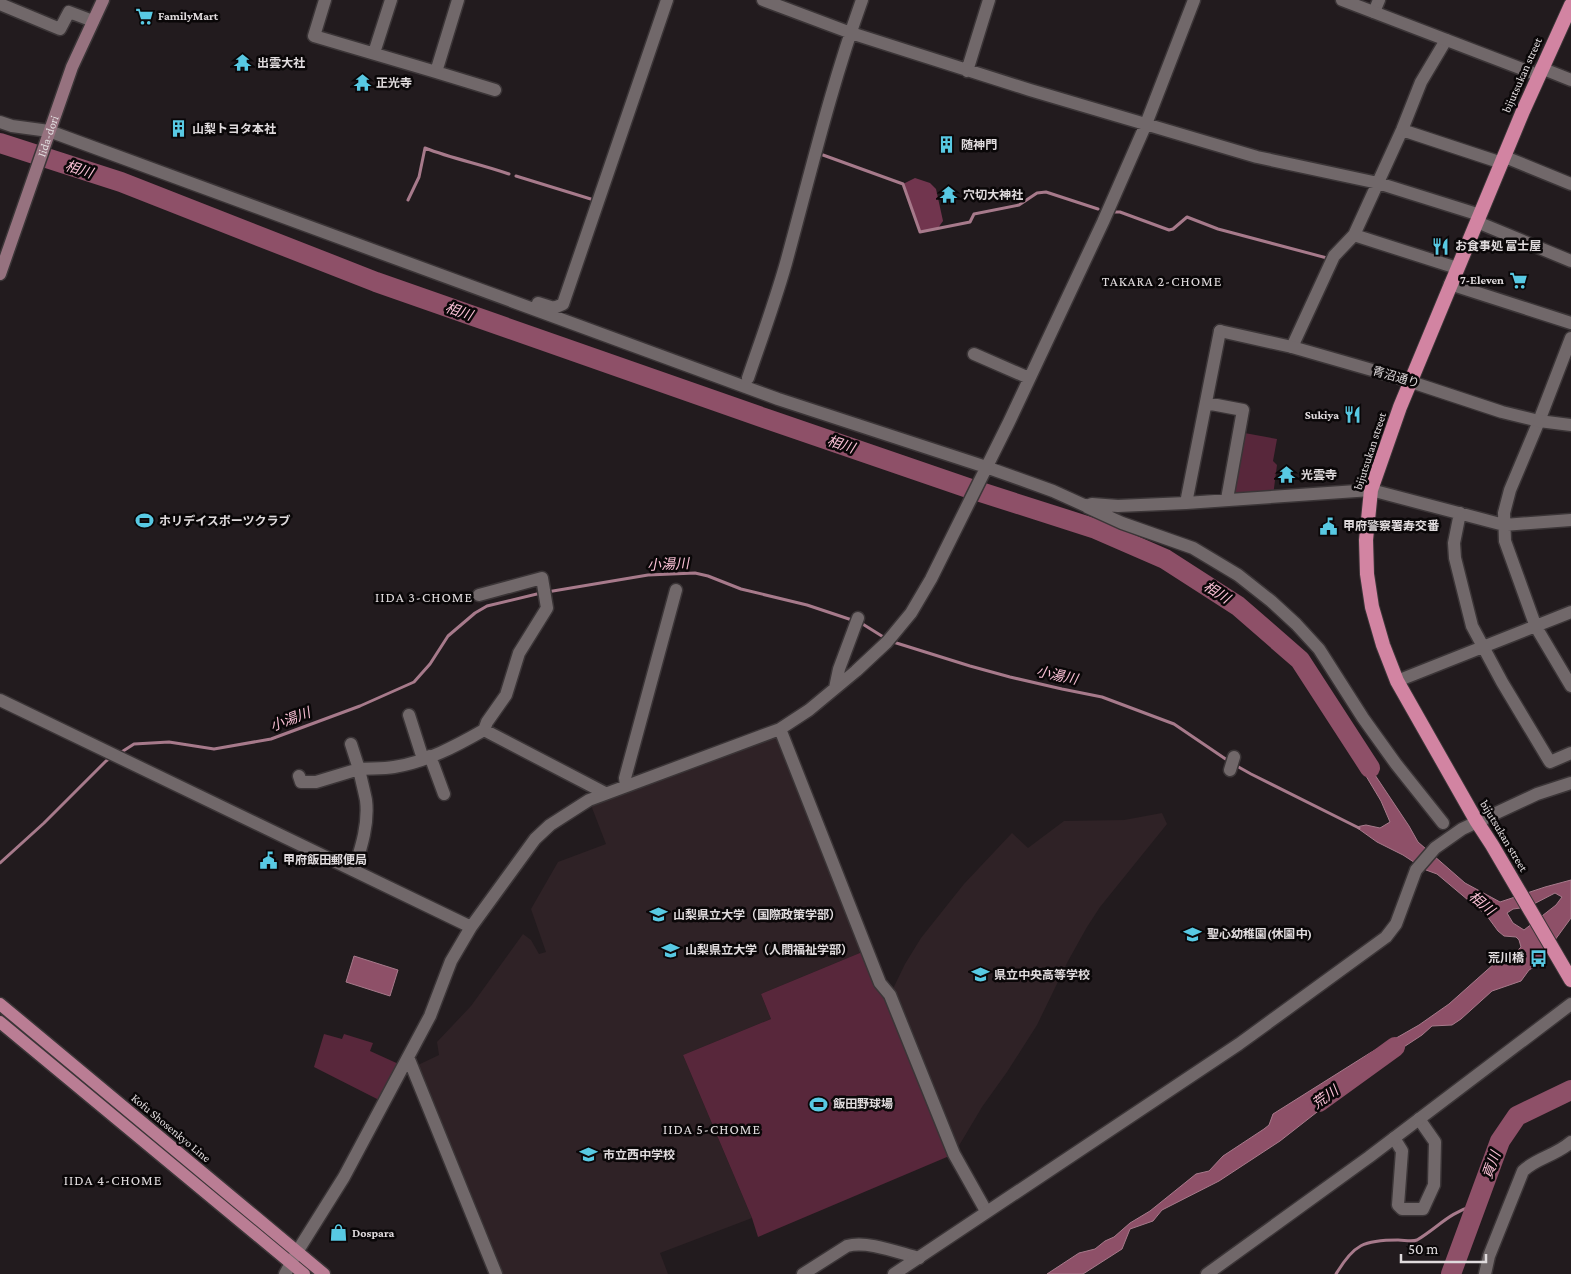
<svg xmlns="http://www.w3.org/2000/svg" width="1571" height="1274" font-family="'Crimson Pro','Noto Sans JP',serif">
	<rect width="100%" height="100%" fill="#221b1e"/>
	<!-- built -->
	<path fill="#2f2226" d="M780,729L867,950L761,994L771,1019L683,1055L752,1218L660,1253L668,1274H497L418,1065L439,1055L437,1042L471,1006L523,934L531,940L539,954L546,952L531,909L558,862L606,844L589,800Z
		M1162,813L1167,824L1100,907L1087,927L1068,961L1037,1025L1007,1072L982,1107L954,1154L890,995L905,964L921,938L964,884L1012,833L1028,848L1064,821L1124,820Z"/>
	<!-- green -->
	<path fill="#58273b" d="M1239,432L1277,439L1273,461L1277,465L1273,496L1227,499Z
		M867,950L954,1154L758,1237L752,1218L683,1055L771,1019L761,994Z
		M324,1034L342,1039L344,1034L373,1043L370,1051L403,1066L383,1102L314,1067Z"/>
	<!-- forest -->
	<path fill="#71354e" d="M915,178L930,183L936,189L943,221L938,228L920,232L903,184Z"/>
	<!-- water -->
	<path fill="#8e5068" stroke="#a77a8b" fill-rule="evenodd" d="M1355,745L1409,826L1418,842L1465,883L1500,902L1545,887L1571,880V918L1536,966L1529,970L1521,981L1492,991L1461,1019L1452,1025L1432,1026L1422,1035L1387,1058L1361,1065L1341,1084L1339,1091L1326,1105L1280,1141L1219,1181L1162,1210L1153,1221L1130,1229L1122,1249L1083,1274H1047L1079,1253L1095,1249L1105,1241L1114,1237L1130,1223L1150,1211L1196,1174L1209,1171L1223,1156L1264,1129L1269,1125L1273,1114L1370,1053L1419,1025L1449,1004L1495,963L1504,956L1513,955L1521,947L1519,940L1516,937L1504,936L1498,931L1487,916L1437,874L1426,870L1403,855L1377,842L1356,827L1366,825L1380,828L1390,822L1381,801L1366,776ZM1555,893L1562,897L1556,905L1524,930L1513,923L1507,913L1513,909L1528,907Z
		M354,956L398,970L390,996L346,982Z"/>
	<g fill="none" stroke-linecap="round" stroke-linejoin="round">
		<!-- stream -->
		<path stroke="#a77a8b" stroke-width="3" d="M823,155L903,184L920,232L970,222L974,214L1019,205L1037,193L1046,192L1098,209
			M516,176L594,200
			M408,200L419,177L425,148C453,159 481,164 509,174
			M1113,212H1120L1169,230L1173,229L1187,217L1218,229L1327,258
			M547,592L648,575L695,573L708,576L741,589L807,605L855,621
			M861,623L885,638
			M890,641L970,666L1010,677L1062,689L1102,697L1174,724L1230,762
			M120,753L134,744L169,742L214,749L271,739L360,706L414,682L430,664L448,636L475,613L487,606L541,593
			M1235,765L1251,774L1359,828
			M0,863L44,823L106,761L112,757
			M1336,1274C1354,1244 1364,1240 1398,1240C1404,1240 1412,1242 1417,1240C1440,1226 1448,1213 1476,1205"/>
		<!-- river -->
		<path stroke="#8e5068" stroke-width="20" d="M0,143L121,182L376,282L767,419L968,488L1096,529L1165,559L1238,606L1300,660L1370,768
			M1319,1102L1395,1047
			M1451,1274L1500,1141L1517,1116L1571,1090"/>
		<defs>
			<path id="minor" d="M325,0L314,36L436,72L458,0
				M763,0L851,33L1030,90L1257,157L1378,183L1480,215
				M0,4L60,29L69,12L93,21
				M1374,12L1379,0
				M374,53L391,0
				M1541,68L1571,80
				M967,71L989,0
				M436,72L495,90
				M0,122L12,126L49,131L778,399L986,467L1053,491L1086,506L1092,504L1118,506L1186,503L1371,490L1504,525L1571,520
				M1402,130L1502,163
				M1505,157L1571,184
				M1477,222L1571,261
				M1354,235L1457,268
				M1450,284L1571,323
				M538,303L554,308L563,304L667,0
				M1571,338L1539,421L1510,490L1504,513L1505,541L1536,627L1571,686
				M1292,347L1334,256L1354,235L1402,130L1421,82L1446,40
				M974,354L1029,378
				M748,378C761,340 775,302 786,263C810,175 831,86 862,0
				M1206,403L1243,410L1227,499
				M1186,503L1220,331
				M1087,507L1122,523L1193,548L1238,575L1271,601L1296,624L1319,649L1363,718L1396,764L1443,823
				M1460,513L1454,543L1455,558L1472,626L1502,682L1550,762L1571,753
				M479,595L542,578L547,608L519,653L506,695L487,722L484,730L605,793
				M1397,681L1571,612
				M835,688L839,669L858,618
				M0,700L471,927
				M409,715L423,759
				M780,729L880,983L890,995L954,1154L986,1211
				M430,756L444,794
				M1230,770L1234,757
				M299,776L301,782H316L359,769L351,744
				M626,786L625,778L676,590
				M354,870C361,848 369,824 366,800C364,790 361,779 359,769C370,768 383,769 394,767C426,762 456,746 484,730
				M408,1057L496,1274
				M1394,1138L1402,1151L1398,1205L1402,1209H1423L1434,1185L1435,1142L1419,1119
				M285,1274L297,1252L344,1177L430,1016L451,961L471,927L535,839L550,825L589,800L780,729L809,710L856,671L887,642L911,613L931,579L1009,422L1103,222L1146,124L1194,0
				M803,1274L847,1246C867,1240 899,1253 919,1258
				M1485,1274L1489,1256L1523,1171C1536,1158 1555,1156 1571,1142"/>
			<path id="tertiary" d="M1342,0L1538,75
				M1220,331L1292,347L1393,376L1502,412L1539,421L1571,425
				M894,1274L1239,1044L1386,937L1396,924L1416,870L1435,848L1462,829L1537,794L1571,783
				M1207,1274L1369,1157L1571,1004"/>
			<g id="secondary">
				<path id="s1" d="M0,274L72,67L103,0"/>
			</g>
			<path id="primary" d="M0,1004L324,1274
				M0,1022L304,1274"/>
			<path id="trunk" d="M1571,5L1523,111L1400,407L1371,490L1366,540L1367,574L1372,607L1383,645L1397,681L1477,822L1492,845L1571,980"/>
		</defs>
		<!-- minor casing -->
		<use href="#minor" stroke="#3b3537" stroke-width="15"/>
		<!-- tertiary casing -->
		<use href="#tertiary" stroke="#3b3537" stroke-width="15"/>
		<!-- secondary casing -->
		<use href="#secondary" stroke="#3b3537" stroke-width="15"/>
		<!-- primary casing -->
		<use href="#primary" stroke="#3b3537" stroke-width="15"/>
		<!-- trunk casing -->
		<use href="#trunk" stroke="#3b3537" stroke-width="16"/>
		<!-- minor -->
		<use href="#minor" stroke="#71686a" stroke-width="12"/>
		<!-- tertiary -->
		<use href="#tertiary" stroke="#71686a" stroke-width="12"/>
		<!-- secondary -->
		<use href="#secondary" stroke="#96727f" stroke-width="12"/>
		<!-- primary -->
		<use href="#primary" stroke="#ba7d94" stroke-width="12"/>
		<!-- trunk -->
		<use href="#trunk" stroke="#d284a2" stroke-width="14"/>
	</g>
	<!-- icons -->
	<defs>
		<symbol id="supermarket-bare" viewBox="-9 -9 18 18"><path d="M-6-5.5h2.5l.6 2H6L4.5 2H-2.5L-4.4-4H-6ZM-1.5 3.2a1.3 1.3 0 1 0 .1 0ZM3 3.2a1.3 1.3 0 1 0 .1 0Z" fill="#58c9e3" stroke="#0a0708" stroke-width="2.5" paint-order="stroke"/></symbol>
		<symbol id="temple-bare" viewBox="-9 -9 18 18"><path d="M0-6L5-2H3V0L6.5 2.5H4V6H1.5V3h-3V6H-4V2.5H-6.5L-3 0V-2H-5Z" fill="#58c9e3" stroke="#0a0708" stroke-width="2.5" paint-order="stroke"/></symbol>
		<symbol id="building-bare" viewBox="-9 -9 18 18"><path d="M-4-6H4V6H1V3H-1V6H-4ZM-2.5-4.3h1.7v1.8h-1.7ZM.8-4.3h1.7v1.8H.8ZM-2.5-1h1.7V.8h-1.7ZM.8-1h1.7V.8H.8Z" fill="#58c9e3" stroke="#0a0708" stroke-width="2.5" paint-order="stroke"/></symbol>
		<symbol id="restaurant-bare" viewBox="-9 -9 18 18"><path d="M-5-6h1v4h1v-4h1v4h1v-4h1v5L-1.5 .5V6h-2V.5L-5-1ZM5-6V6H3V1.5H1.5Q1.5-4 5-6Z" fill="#58c9e3" stroke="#0a0708" stroke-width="2.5" paint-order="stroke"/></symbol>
		<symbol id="stadium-bare" viewBox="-9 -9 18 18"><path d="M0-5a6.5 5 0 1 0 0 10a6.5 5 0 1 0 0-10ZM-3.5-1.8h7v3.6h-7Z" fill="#58c9e3" stroke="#0a0708" stroke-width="2.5" paint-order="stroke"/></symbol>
		<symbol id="civic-bare" viewBox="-9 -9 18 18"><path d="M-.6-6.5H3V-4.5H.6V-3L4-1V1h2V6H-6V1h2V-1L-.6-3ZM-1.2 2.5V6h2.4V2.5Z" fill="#58c9e3" stroke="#0a0708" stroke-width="2.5" paint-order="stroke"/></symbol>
		<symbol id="university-bare" viewBox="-9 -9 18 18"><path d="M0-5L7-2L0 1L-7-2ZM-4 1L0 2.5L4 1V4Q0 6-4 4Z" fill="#58c9e3" stroke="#0a0708" stroke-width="2.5" paint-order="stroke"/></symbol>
		<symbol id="school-bare" viewBox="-9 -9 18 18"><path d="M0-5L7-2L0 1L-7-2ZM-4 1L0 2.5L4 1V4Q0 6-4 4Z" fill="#58c9e3" stroke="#0a0708" stroke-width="2.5" paint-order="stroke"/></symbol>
		<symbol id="bus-bare" viewBox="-9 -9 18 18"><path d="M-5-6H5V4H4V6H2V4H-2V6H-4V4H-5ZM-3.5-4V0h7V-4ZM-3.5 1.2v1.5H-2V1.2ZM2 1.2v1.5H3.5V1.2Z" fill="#58c9e3" stroke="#0a0708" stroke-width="2.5" paint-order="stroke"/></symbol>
		<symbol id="shop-bare" viewBox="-9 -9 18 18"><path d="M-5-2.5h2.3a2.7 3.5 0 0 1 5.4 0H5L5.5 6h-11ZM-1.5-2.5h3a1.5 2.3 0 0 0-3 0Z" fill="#58c9e3" stroke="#0a0708" stroke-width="2.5" paint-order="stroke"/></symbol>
	</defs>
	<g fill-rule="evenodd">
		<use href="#supermarket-bare" x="132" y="4" width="25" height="25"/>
		<use href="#temple-bare" x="230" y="50" width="25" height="25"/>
		<use href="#temple-bare" x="350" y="70" width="25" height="25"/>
		<use href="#building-bare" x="166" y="116" width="25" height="25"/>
		<use href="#building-bare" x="934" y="132" width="25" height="25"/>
		<use href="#temple-bare" x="936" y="182" width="25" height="25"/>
		<use href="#restaurant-bare" x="1428" y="234" width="25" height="25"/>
		<use href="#supermarket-bare" x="1506" y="268" width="25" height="25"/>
		<use href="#restaurant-bare" x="1340" y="402" width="25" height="25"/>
		<use href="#temple-bare" x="1274" y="462" width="25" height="25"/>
		<use href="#stadium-bare" x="132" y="508" width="25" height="25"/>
		<use href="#civic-bare" x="1316" y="514" width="25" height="25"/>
		<use href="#civic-bare" x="256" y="848" width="25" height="25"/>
		<use href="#university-bare" x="646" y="902" width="25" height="25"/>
		<use href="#school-bare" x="1180" y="922" width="25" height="25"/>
		<use href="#university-bare" x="658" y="938" width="25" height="25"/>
		<use href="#bus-bare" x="1526" y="946" width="25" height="25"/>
		<use href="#school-bare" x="968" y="962" width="25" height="25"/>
		<use href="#stadium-bare" x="806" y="1092" width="25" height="25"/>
		<use href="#school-bare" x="576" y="1142" width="25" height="25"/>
		<use href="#shop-bare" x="326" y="1220" width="25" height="25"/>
	</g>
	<g text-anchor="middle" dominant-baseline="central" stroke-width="5" stroke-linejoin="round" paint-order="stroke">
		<!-- poi labels -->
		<g font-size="12" font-weight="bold" fill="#e0dbdd" stroke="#0a0708" text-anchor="start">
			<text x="158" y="16">FamilyMart</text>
			<text x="257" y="63">出雲大社</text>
			<text x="376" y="83">正光寺</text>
			<text x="192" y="129">山梨トヨタ本社</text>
			<text x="961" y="145">随神門</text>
			<text x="963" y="195">穴切大神社</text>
			<text x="1455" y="246">お食事処 富士屋</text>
			<text x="1504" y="280" text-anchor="end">7-Eleven</text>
			<text x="1339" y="415" text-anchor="end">Sukiya</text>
			<text x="1301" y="475">光雲寺</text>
			<text x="159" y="521">ホリデイスポーツクラブ</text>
			<text x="1343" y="526">甲府警察署寿交番</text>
			<text x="283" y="860">甲府飯田郵便局</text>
			<text x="673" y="915">山梨県立大学（国際政策学部）</text>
			<text x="1207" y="934">聖心幼稚園(休園中)</text>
			<text x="685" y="950">山梨県立大学（人間福祉学部）</text>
			<text x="1524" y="958" text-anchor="end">荒川橋</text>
			<text x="994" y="975">県立中央高等学校</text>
			<text x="833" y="1104">飯田野球場</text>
			<text x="603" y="1155">市立西中学校</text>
			<text x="352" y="1233">Dospara</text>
		</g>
		<!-- street labels -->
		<g font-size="12" fill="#e0dbdd" stroke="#0a0708">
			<text transform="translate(1522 75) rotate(-66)">bijutsukan street</text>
			<text stroke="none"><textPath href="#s1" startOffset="146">Iida-dori</textPath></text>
			<text transform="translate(1396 377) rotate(16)">青沼通り</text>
			<text transform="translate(1370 451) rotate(-72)">bijutsukan street</text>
			<text transform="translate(1504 836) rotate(59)">bijutsukan street</text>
			<text transform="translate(171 1128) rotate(40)">Kofu Shosenkyo Line</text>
		</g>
		<!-- water labels -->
		<g font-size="14" font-style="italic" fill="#fbc1d6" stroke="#0a0708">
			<text transform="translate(79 169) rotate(18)">相川</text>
			<text transform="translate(459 311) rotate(19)">相川</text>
			<text transform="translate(841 444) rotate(18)">相川</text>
			<text transform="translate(668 564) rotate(-3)">小湯川</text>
			<text transform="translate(1217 592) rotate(32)">相川</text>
			<text transform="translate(1057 675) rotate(12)">小湯川</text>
			<text transform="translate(290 719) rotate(-21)">小湯川</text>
			<text transform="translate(1482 903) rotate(40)">相川</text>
			<text transform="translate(1325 1097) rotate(-36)">荒川</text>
			<text transform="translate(1491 1165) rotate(-70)">貢川</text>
		</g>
		<!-- neighbourhood labels -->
		<g font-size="14" letter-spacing="1" fill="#e0dbdd" stroke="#0a0708">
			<text x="1162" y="281">TAKARA 2-CHOME</text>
			<text x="424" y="597">IIDA 3-CHOME</text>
			<text x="712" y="1129">IIDA 5-CHOME</text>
			<text x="113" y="1180">IIDA 4-CHOME</text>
		</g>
	</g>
	<!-- scale -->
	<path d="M1401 1254v8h85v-8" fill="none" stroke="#e0dbdd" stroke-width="2.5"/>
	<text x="1408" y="1254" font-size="15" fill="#e0dbdd" stroke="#0a0708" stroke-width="4" paint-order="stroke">50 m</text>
</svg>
